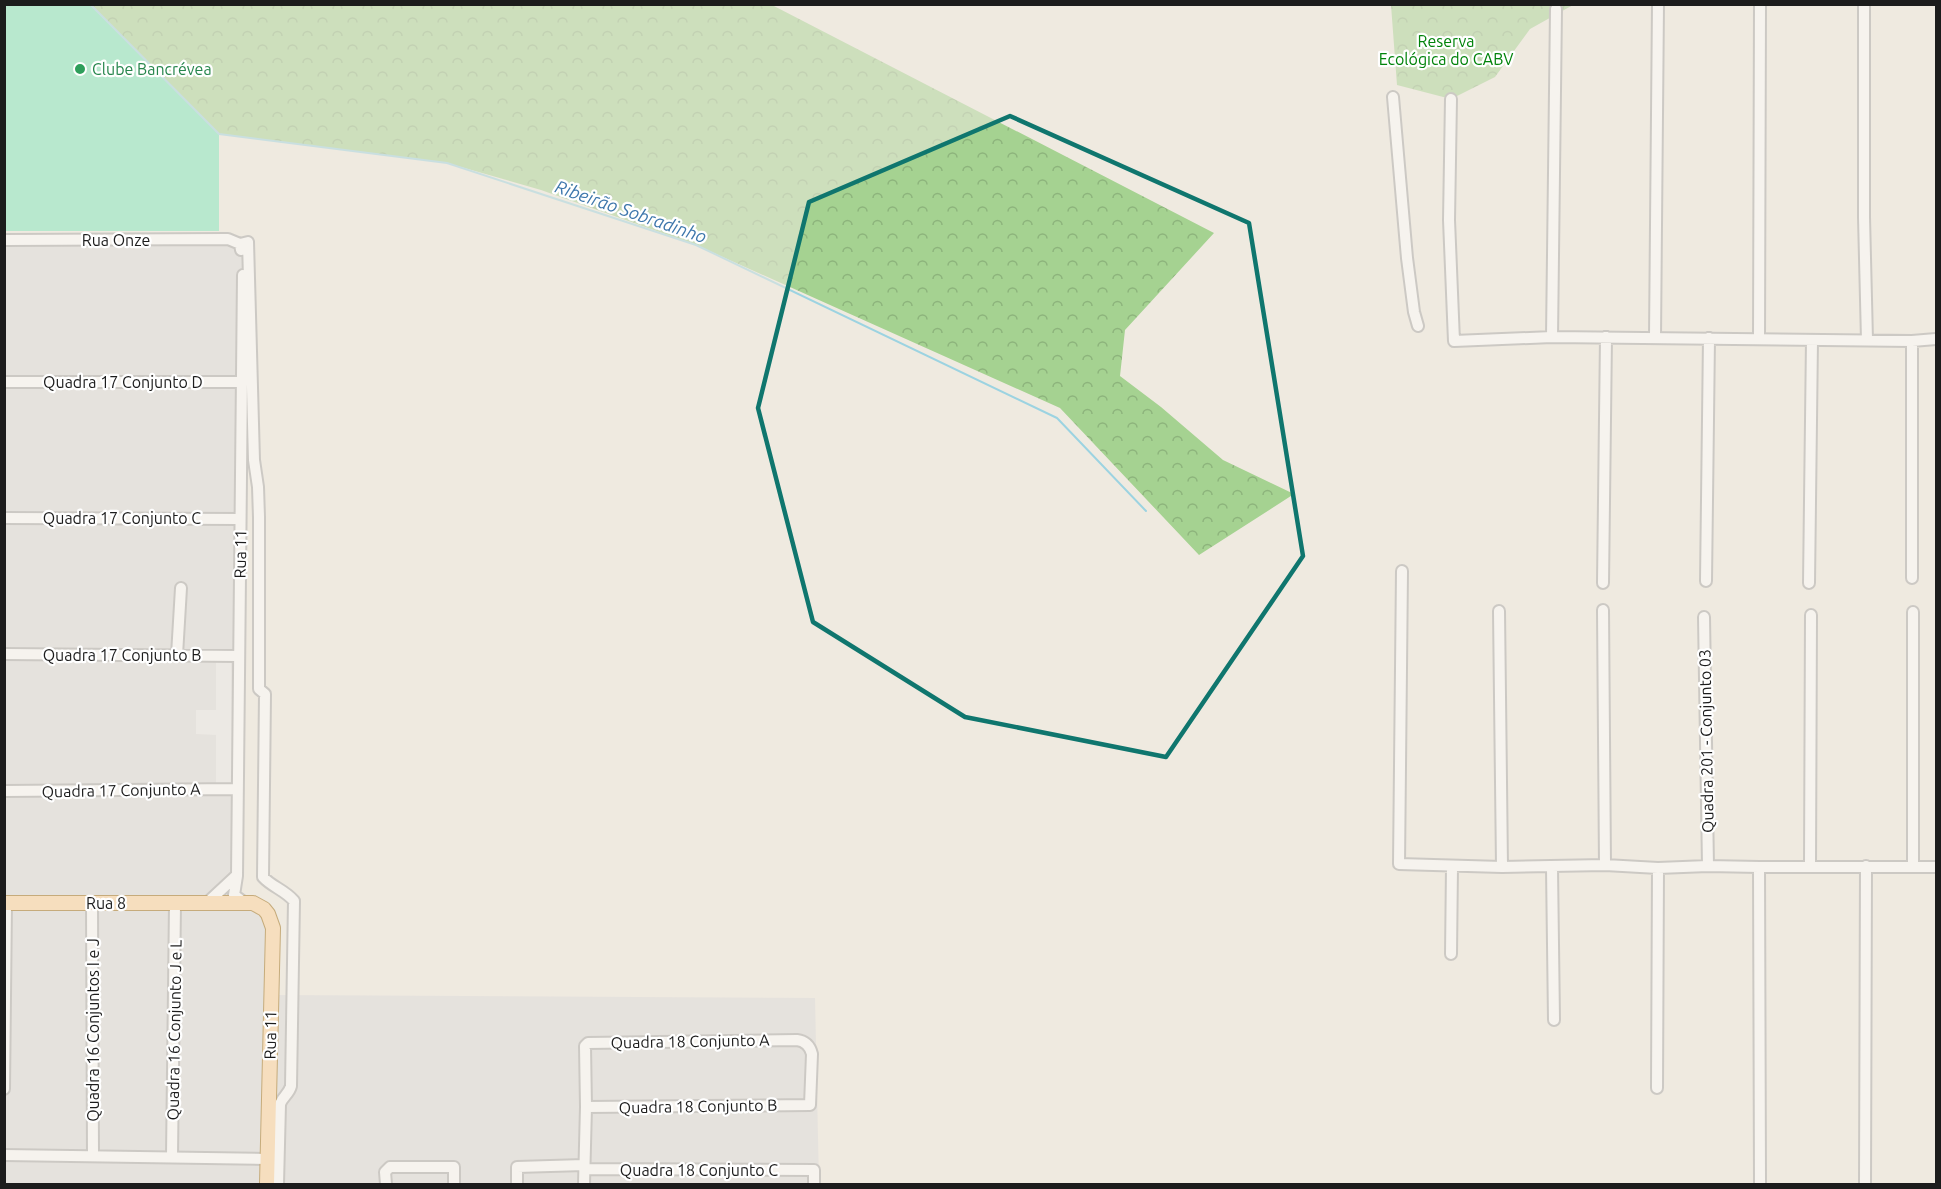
<svg xmlns="http://www.w3.org/2000/svg" width="1941" height="1189" font-family="Ubuntu,sans-serif">
	<defs>
		<pattern id="forest-crowns" width="20" height="18" patternUnits="userSpaceOnUse" patternTransform="scale(1.5)"><rect width="20" height="18" fill="#a5d291"/><path d="M2 6a3 3 0 1 1 6 0M12 15a3 3 0 1 1 6 0" fill="none" stroke="#8db47c"/></pattern>
	</defs>
	<rect width="100%" height="100%" fill="#efeae0"/>
	<!-- residential -->
	<path fill="#dad9d9" d="M228,239L244,255V865L233,886L218,902L270,907L275,995L815,998L819,1184H5V240Z"/>
	<!-- forest -->
	<path fill="url(#forest-crowns)" d="M90,5H772L1214,233L1125,330L1120,376L1161,407L1223,460L1294,494L1199,555L1060,408L696,245L541,190L447,163L219,134Z
		M1391,5H1573L1530,29L1495,77L1451,99L1397,85Z"/>
	<!-- pitch -->
	<path fill="#76e6b9" d="M5,4L90,5L219,134V231H5Z"/>
	<!-- parking -->
	<path fill="#e8e8e8" d="M216,659H231L232,784L216,785V735L196,734V710H216Z"/>
	<g fill="none" stroke-linecap="round" stroke-linejoin="round">
		<!-- stream -->
		<path stroke="#9cd3e1" stroke-width="2" d="M90,4L219,134L447,163L696,245L1057,418L1146,511"/>
		<defs>
			<path id="minor" d="M1864,4V217L1867,340
				M1393,97L1407,258L1414,312L1418,326
				M1451,99L1449,220L1454,341L1552,337L1912,341L1936,339
				M4,240L228,239L240,244L241,250
				M240,244L248,242L254,460L258,487L259,517V689L265,694L263,877C272,887 285,890 294,901L291,1086C289,1094 283,1096 280,1104L278,1184
				M243,275L237,876L234,895L245,903
				M1552,337L1556,9
				M1655,337L1658,4
				M1759,339L1760,4
				M1912,341V578
				M4,382H241
				M4,518L240,519
				M1402,571L1399,864L1502,867L1605,865L1658,868L1708,866L1759,867H1936
				M1706,581L1709,338
				M1603,583L1606,337
				M1809,583L1812,340
				M1603,610L1605,865
				M1499,611L1502,867
				M1913,612V866
				M1704,617L1708,866
				M4,654L239,656
				M177,655L181,588
				M4,791L237,789
				M1810,866L1811,615
				M1759,867L1760,1184
				M1552,868L1554,1020
				M208,902L236,876
				M92,903L93,1156
				M1451,954L1452,867
				M1657,1088L1658,868
				M4,1089L6,903
				M4,1155L267,1159
				M172,1156L175,904
				M584,1169L814,1170V1184
				M386,1184L385,1172L390,1167H454V1184
				M517,1184V1167L584,1165
				M584,1184L586,1107L585,1046L588,1043L797,1040C805,1041 810,1046 812,1054L810,1105L586,1107
				M1865,1184L1866,866"/>
			<path id="major" d="M4,903H253L264,909L268,914L273,928L267,1184"/>
		</defs>
		<!-- minor casing -->
		<use href="#minor" stroke="#a3a3a3" stroke-width="14"/>
		<!-- major casing -->
		<use href="#major" stroke="#946100" stroke-width="16"/>
		<!-- minor -->
		<use href="#minor" stroke="#fff" stroke-width="10"/>
		<!-- major -->
		<use href="#major" stroke="#ffd095" stroke-width="14"/>
	</g>
	<!-- marked area -->
	<path d="M0 0H1941V1189H0ZM1010,116L1249,223L1303,556L1166,757L965,717L813,622L758,408L809,202Z" fill="#efeae0" fill-opacity=".55" fill-rule="evenodd"/>
	<path fill="none" stroke="#0f766e" stroke-width="4.5" stroke-linejoin="round" d="M1010,116L1249,223L1303,556L1166,757L965,717L813,622L758,408L809,202Z"/>
	<!-- markers -->
	<circle fill="#2e9e5b" stroke="#fff" stroke-width="2" cx="80" cy="69" r="6"/>
	<g text-anchor="middle" dominant-baseline="central" stroke-width="4.5" stroke-linejoin="round" paint-order="stroke">
		<!-- park labels -->
		<g font-size="16" fill="#01830a" stroke="#fff">
			<text x="1446" y="41">Reserva<tspan x="1446" dy="18">Ecológica do CABV</tspan></text>
		</g>
		<!-- leisure labels -->
		<g font-size="16" fill="#27864d" stroke="#fff" text-anchor="start">
			<text x="92" y="69">Clube Bancrévea</text>
		</g>
		<!-- street labels -->
		<g font-size="16" fill="#1c1c1c" stroke="#fff">
			<text x="116" y="240">Rua Onze</text>
			<text x="123" y="382">Quadra 17 Conjunto D</text>
			<text x="122" y="518">Quadra 17 Conjunto C</text>
			<text transform="translate(240 554) rotate(-89)">Rua 11</text>
			<text x="122" y="655">Quadra 17 Conjunto B</text>
			<text transform="translate(1706 741) rotate(-91)">Quadra 201 - Conjunto 03</text>
			<text transform="translate(121 790) rotate(-1)">Quadra 17 Conjunto A</text>
			<text x="106" y="903">Rua 8</text>
			<text transform="translate(93 1030) rotate(-90)">Quadra 16 Conjuntos I e J</text>
			<text transform="translate(174 1030) rotate(-89)">Quadra 16 Conjunto J e L</text>
			<text transform="translate(270 1035) rotate(-89)">Rua 11</text>
			<text transform="translate(690 1041) rotate(-1)">Quadra 18 Conjunto A</text>
			<text transform="translate(698 1106) rotate(-1)">Quadra 18 Conjunto B</text>
			<text x="699" y="1170">Quadra 18 Conjunto C</text>
		</g>
		<!-- water labels -->
		<g font-size="18" font-style="italic" fill="#3e77ac" stroke="#fff">
			<text transform="translate(631 211) rotate(19)">Ribeirão Sobradinho</text>
		</g>
	</g>
	<!-- border -->
	<rect width="1941" height="1189" fill="none" stroke="#1c1c1c" stroke-width="12"/>
</svg>
